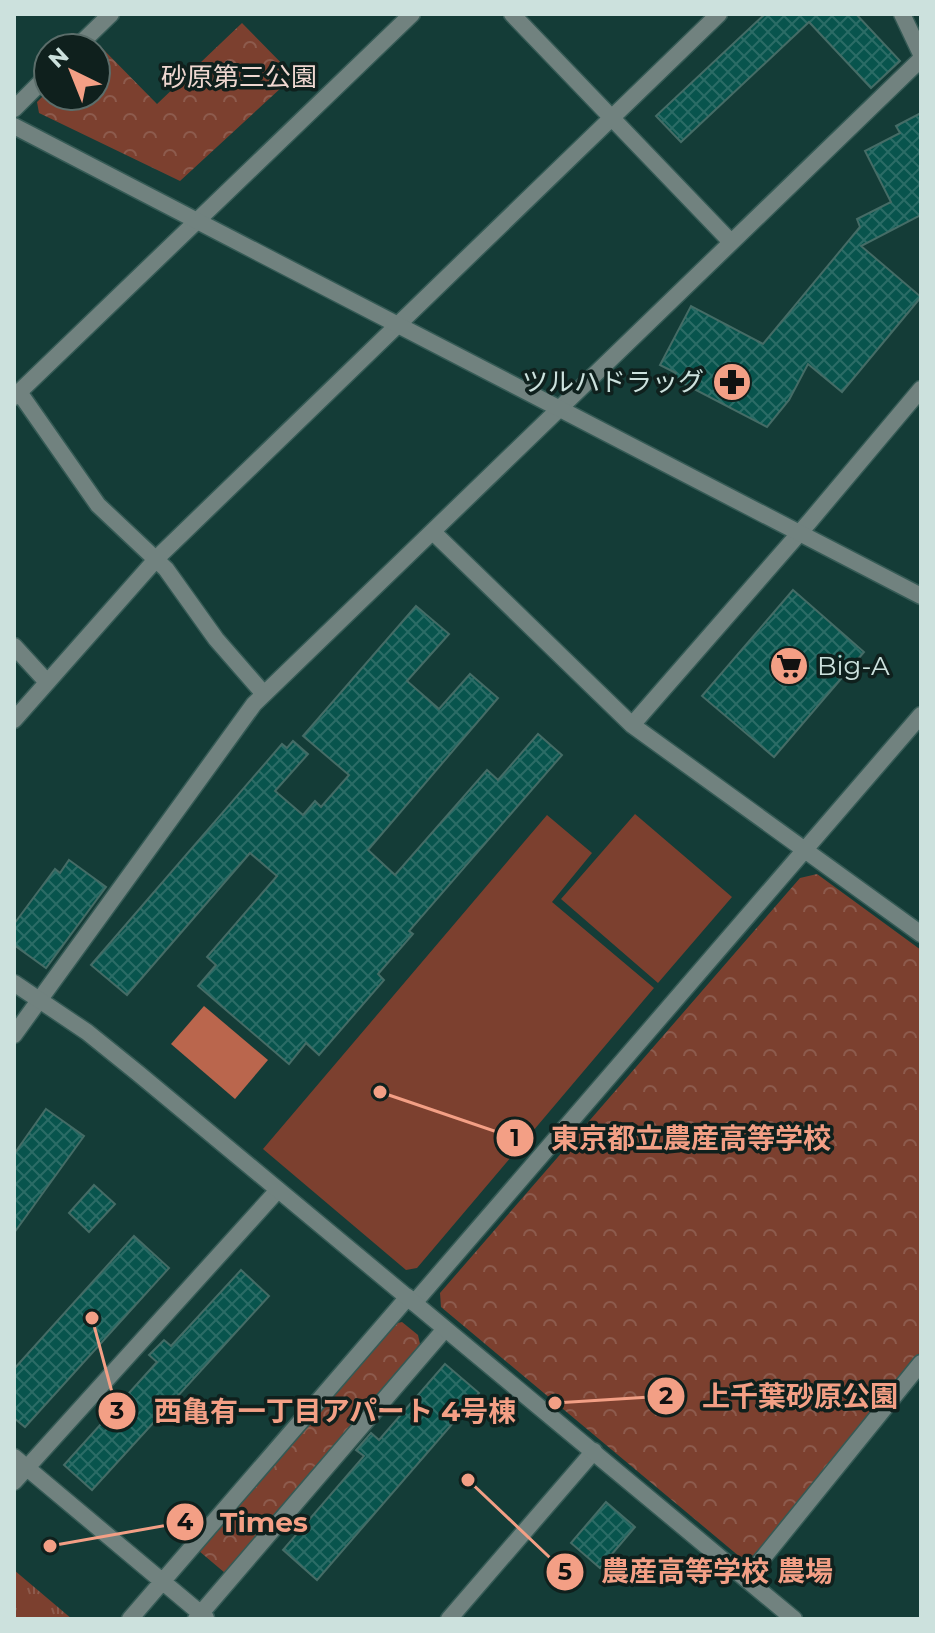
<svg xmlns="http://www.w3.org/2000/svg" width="935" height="1633" font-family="Montserrat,'Noto Sans JP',sans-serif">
	<defs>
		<pattern id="grass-tufts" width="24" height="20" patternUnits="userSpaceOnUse" patternTransform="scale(2)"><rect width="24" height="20" fill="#7c402f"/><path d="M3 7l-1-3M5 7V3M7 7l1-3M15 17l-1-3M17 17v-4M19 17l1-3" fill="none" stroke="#8d5b4d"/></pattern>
		<pattern id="forest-crowns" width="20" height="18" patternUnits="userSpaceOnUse" patternTransform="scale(2)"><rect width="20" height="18" fill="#7c402f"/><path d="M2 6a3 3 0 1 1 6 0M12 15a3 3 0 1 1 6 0" fill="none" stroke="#8d5b4d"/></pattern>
		<pattern id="building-cross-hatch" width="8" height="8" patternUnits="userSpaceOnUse" patternTransform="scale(2)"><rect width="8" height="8" fill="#08544d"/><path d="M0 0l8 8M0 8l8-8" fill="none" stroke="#2b6c66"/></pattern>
	</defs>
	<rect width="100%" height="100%" fill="#143c37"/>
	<!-- grass -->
	<path fill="url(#grass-tufts)" d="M14,1570L72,1619H14Z"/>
	<!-- forest -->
	<path fill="url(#forest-crowns)" d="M242,23L294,76L180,181L39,113L37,102L48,91V96H96V48H92L97,43L157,104Z
		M817,874L921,950V1351L758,1555L740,1557L441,1307L440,1293L800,878Z
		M402,1322L418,1335L420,1344L225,1573L199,1551L393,1324Z"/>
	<!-- pitch -->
	<path fill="#7c402f" d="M635,814L732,897L658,983L561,899Z
		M547,815L592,853L552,902L654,988L417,1268L406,1270L263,1149Z"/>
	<!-- water -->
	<path fill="#ba664d" d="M204,1006L268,1060L235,1099L171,1044Z"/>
	<!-- building -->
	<path fill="url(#building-cross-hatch)" stroke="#456c66" stroke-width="2" d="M765,14H856L900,61L871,88L809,22L681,142L656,116Z
		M921,113V215L861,246L921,297L842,392L808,364L789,400L767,427L673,378L676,373L660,365L691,306L763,344L860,227L857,219L891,202L865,151L900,133L896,126Z
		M793,590L864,652L774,757L702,696Z
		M416,606L449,634L407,681L439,709L470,674L498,698L368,850L395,875L487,770L498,780L538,734L562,755L409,931L413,934L378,974L384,980L319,1055L306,1043L289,1064L198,986L216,965L207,957L277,876L250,853L127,995L91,965L282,744L287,748L293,741L308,754L275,791L303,815L315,801L321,807L349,775L303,736Z
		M69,860L106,887L46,968L14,945V924L55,869L60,873Z
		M46,1109L84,1136L14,1233V1154Z
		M94,1185L115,1204L89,1232L69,1213Z
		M134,1236L169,1268L25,1427L14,1418V1369Z
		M241,1270L269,1296L92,1490L64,1465L157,1362L149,1355L164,1340L171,1346Z
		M445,1364L479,1393L317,1580L283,1550L364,1456L356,1450L371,1433L379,1440Z
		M606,1502L635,1527L600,1568L571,1543Z"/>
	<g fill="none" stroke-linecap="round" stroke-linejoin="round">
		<defs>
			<path id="minor" d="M512,14L731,242
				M902,14L921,54
				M76,48L111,14
				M14,109L48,75
				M19,392L98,505L166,569L216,639L264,694
				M14,397L412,14
				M433,532L632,725L921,934
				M14,646L47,682
				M14,720L159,556L719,14
				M632,725L810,521L921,389
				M14,1035L254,704L921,59
				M414,1303L921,715
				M14,1457L206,1618
				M14,1482L278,1190
				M746,1579L921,1363
				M130,1619L408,1297
				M196,1619L445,1329
				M449,1619L594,1451"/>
			<path id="tertiary" d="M14,126L921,596
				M14,983L87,1032L139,1074L794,1619"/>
		</defs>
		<!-- minor casing -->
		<use href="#minor" stroke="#355a55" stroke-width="19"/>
		<!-- tertiary casing -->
		<use href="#tertiary" stroke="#355a55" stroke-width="19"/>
		<!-- minor -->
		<use href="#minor" stroke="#71827f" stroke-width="16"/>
		<!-- tertiary -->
		<use href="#tertiary" stroke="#71827f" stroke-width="16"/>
	</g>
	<!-- icons -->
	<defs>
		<symbol id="pharmacy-disc" viewBox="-11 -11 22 22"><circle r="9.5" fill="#f39f85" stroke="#0f201d"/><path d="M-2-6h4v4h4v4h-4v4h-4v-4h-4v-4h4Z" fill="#111"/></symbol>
		<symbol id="supermarket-disc" viewBox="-11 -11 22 22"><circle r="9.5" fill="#f39f85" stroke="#0f201d"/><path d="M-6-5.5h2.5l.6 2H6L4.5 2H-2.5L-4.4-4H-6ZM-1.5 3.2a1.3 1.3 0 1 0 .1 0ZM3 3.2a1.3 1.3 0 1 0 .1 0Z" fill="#111"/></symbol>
	</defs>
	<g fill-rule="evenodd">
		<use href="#pharmacy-disc" x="710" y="360" width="44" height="44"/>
		<use href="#supermarket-disc" x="767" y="644" width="44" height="44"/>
	</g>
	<g text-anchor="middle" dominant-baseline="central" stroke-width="7" stroke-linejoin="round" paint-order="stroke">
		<!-- park labels -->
		<g font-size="26" fill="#efd7d0" stroke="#0f201d">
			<text x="239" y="77">砂原第三公園</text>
		</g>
		<!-- poi labels -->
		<g font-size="26" fill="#cce1dd" stroke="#0f201d" text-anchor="end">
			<text x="704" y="382">ツルハドラッグ</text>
			<text x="817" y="666" text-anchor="start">Big-A</text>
		</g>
	</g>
	<!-- callouts -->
	<path fill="none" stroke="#f39f85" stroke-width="3" d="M380 1092L515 1138M555 1403L666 1396M92 1318L117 1411M50 1546L185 1522M468 1480L565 1572"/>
	<g fill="#f39f85" stroke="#0f201d" stroke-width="3">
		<circle cx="380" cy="1092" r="8"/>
		<circle cx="555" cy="1403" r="8"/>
		<circle cx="92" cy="1318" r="8"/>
		<circle cx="50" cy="1546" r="8"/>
		<circle cx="468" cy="1480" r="8"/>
		<circle cx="515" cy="1138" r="20"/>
		<circle cx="666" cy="1396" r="20"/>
		<circle cx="117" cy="1411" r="20"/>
		<circle cx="185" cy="1522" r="20"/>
		<circle cx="565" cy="1572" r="20"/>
	</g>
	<g font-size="24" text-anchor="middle" font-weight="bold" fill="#111">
		<text x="515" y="1146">1</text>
		<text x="666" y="1404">2</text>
		<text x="117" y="1419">3</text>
		<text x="185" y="1530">4</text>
		<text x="565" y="1580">5</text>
	</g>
	<g font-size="28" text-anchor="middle" font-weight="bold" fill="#f39f85" stroke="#0f201d" stroke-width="7" stroke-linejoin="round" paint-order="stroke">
		<text x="691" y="1148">東京都立農産高等学校</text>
		<text x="800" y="1406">上千葉砂原公園</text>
		<text x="335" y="1421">西亀有一丁目アパート 4号棟</text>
		<text x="264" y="1532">Times</text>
		<text x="717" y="1581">農産高等学校 農場</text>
	</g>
	<!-- border -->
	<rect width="935" height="1633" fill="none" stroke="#cce1dd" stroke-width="32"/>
	<!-- north arrow -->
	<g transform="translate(72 72) rotate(317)"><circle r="38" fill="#0f201d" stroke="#5b6d6a" stroke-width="2"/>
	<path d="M0-6L14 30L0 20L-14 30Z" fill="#f39f85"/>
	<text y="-12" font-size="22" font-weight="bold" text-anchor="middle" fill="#cce1dd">N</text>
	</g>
</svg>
